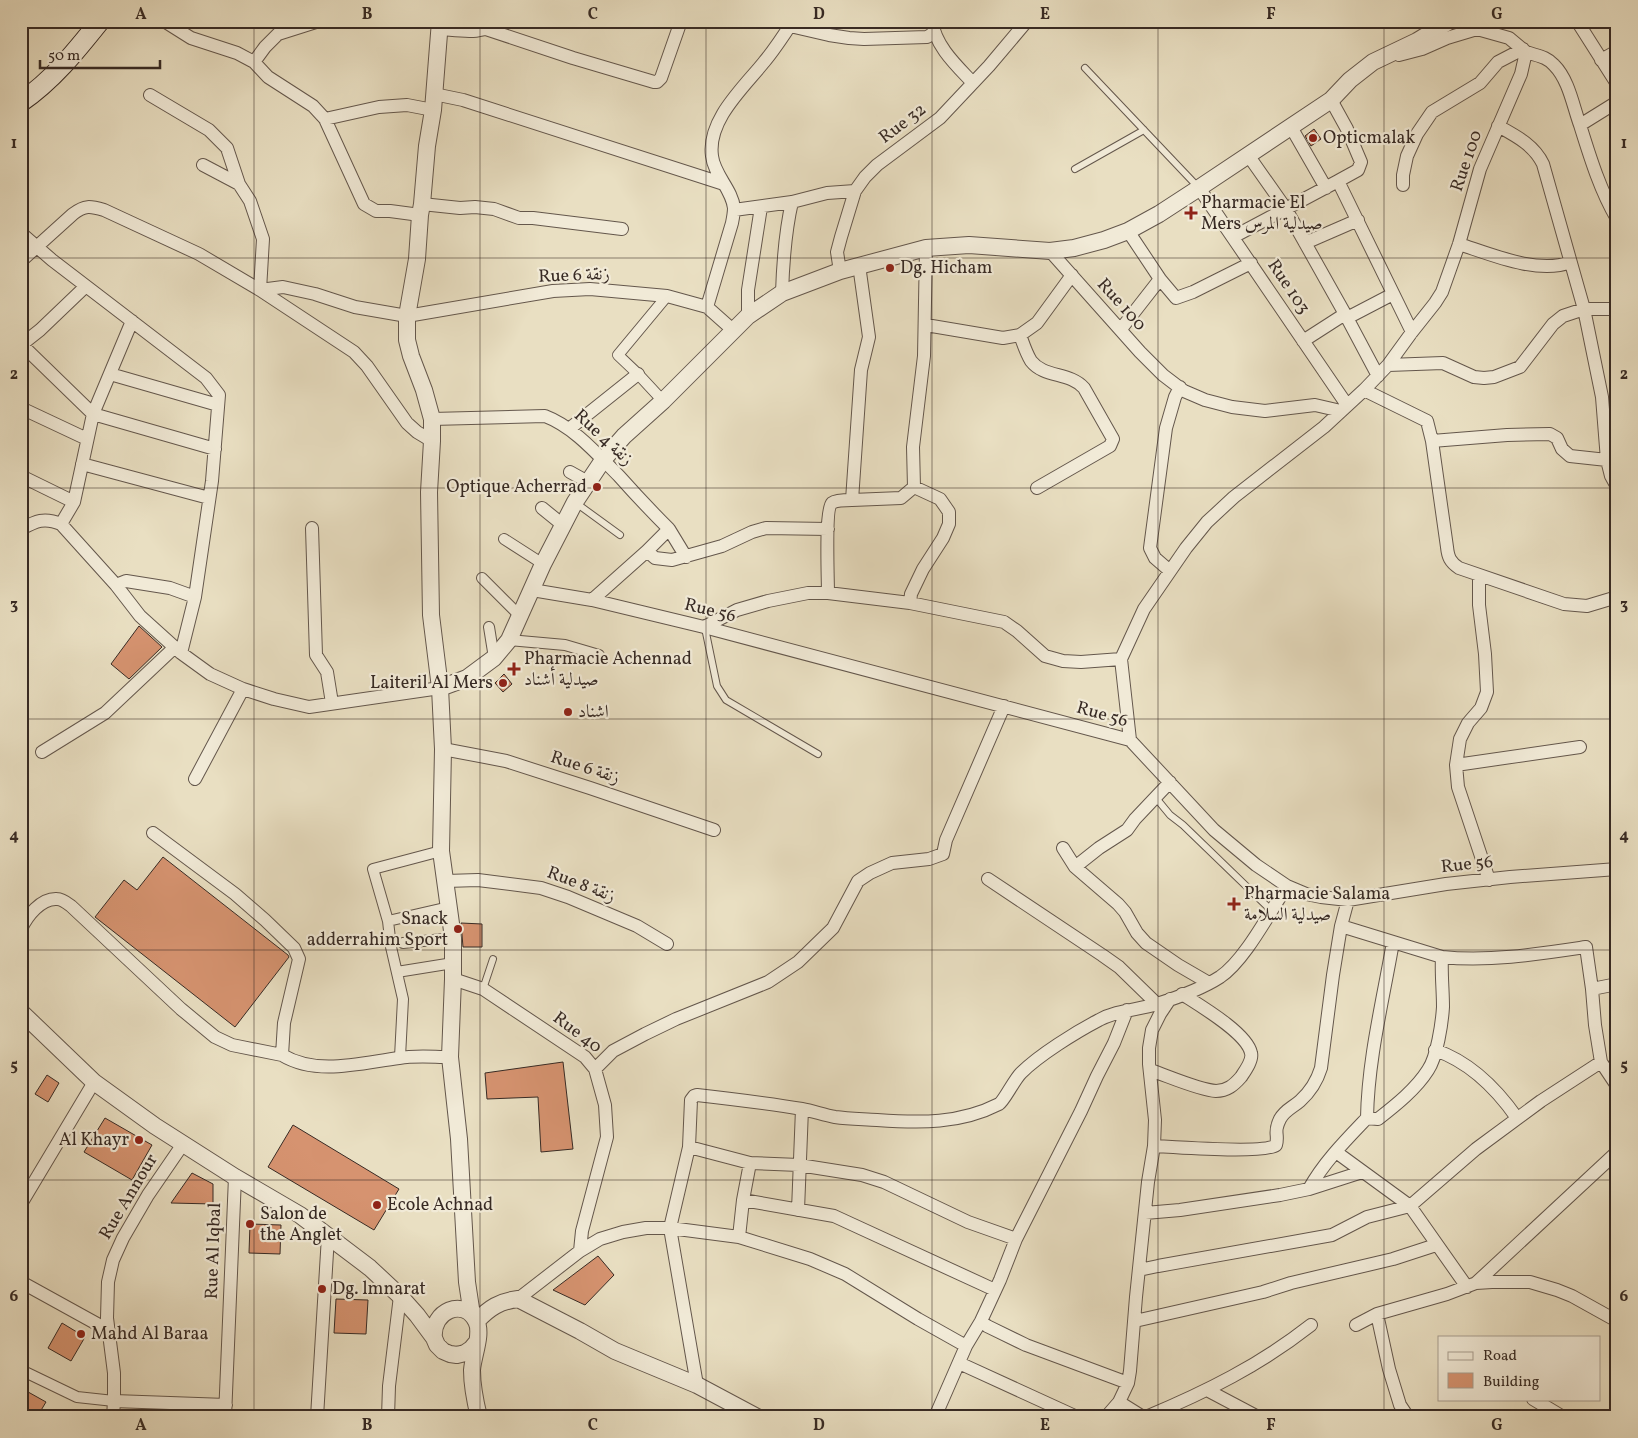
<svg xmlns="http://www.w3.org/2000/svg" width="1638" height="1438" font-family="Vollkorn,Amiri,serif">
	<rect width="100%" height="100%" fill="#e9dfc2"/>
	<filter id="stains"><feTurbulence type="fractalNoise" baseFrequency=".004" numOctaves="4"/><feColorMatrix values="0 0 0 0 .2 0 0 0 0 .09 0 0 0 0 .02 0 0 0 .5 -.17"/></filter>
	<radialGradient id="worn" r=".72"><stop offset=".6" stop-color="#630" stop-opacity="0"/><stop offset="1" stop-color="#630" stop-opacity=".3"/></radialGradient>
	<!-- building -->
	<path fill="#d69370" stroke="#372a24" d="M1314,129L1321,139L1311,146L1305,136Z
		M139,626L162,647L129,679L111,664Z
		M504,674L512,684L503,692L495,683Z
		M163,857L288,955L289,957L235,1027L95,917L124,880L137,890Z
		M461,923L482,924V947H463Z
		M563,1062L573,1149L541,1152L538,1097L487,1099L485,1073Z
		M47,1075L59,1083L48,1102L35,1094Z
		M105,1118L152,1145L132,1180L84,1152Z
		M293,1125L399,1189L374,1230L268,1167Z
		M192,1173L213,1184V1204L171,1203Z
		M250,1224L281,1225L280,1254L249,1253Z
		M598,1256L614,1275L585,1305L553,1290Z
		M336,1299L368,1300L366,1334L334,1333Z
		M62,1323L85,1337L71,1361L48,1348Z
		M21,1388L46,1402L37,1417H21Z"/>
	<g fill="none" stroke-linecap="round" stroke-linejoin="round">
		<defs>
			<path id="service" d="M1085,68L1198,187
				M1075,169L1144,130
				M576,503L620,535
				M705,628L717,686L726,700L818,754
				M1156,798L1170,815L1183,825L1271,910
				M483,989L493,959"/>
			<path id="pedestrian" d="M663,401L638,374L618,355L667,296
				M504,539L543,564
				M482,578L519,615
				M489,627L494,658
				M509,640L565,645L599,655
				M388,921L449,907
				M403,943L453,938
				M397,972L453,963
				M400,1057L403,999L391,947L388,921L373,869L441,851
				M21,1370L77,1397L114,1401"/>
			<path id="minor" d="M164,21L191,38L237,53L254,62L265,47L278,34L319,21
				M932,21C935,46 957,66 973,83
				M1577,21L1617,84
				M790,26L829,35L849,38L864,39L927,37L934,33
				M440,29C458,30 484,36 499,21
				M486,29L573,58L654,82H657L661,78L681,21
				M1526,52C1537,56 1546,56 1554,65C1569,80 1573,106 1580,125C1590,157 1600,190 1617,219
				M1601,60L1617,51
				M254,62L268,77L313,106L325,119L364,204L376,211H390L420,215
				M434,94L463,100L724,184
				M150,95L209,130L227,148L239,184L250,201L263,239L260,290L354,352L367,366L407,423L417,432L432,441
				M1331,100L1347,129L1361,162L1358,170L1338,181L1412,332
				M325,119L379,107L407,105L433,110
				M1580,125L1617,102
				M1498,126C1516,136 1534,145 1543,164L1584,309L1602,397L1607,460L1611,476L1617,487
				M1291,127L1326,188
				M1248,155L1286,209L1345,314L1378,376
				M203,165L239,184
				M1403,185V175L1407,156L1417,134L1432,112L1480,83L1498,62L1523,49
				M1199,188L1347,405
				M422,204L460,208L475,207L494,209L519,218H533L622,229
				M734,210L792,202L827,193L855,191
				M1128,231L1160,279L1176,298L1193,292L1251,263
				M21,233L52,260L206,378L219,395L212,481L195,597L181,653
				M1233,237L1338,181
				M1305,243L1358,220
				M1459,244C1490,254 1539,275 1570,262
				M1050,251L1140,352L1163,375L1184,391L1205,400L1232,407L1265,411L1315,405L1341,411
				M21,261L73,214C85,205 90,206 104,210L199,254L260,290L283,287L315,294L355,307L407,316L553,291L590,289L667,296L707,307L734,331
				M840,271L837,252L841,237L855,191L865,177L877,165L940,118L989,66L1027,21
				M782,293C783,262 785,232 792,202
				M707,307L732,223C733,218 734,213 734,208C732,189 714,175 712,156C707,120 744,87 764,62C775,49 784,35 793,21
				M748,316V290L761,207
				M1347,318L1393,294
				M926,325L1003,338L1020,335L1037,323L1072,275
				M1121,329L1160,279
				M1020,335C1023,343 1026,353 1031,361C1044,378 1070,372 1084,388L1113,439L1110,446L1037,488
				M1303,341L1345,314
				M21,345L40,330L86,286
				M22,345L93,414L215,449
				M1388,365L1443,363L1474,377L1484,378L1494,377L1520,367L1553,324L1563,316L1584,309H1617
				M110,374L218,405
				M1364,390L1427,421L1432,441L1447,547C1448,557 1450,562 1459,568L1564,604L1587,606L1617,597
				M21,408L87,439
				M432,419L545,416C574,427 597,454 619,476C635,494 652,512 669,529L647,551
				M569,429L638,374
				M1432,441L1507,435L1550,434L1557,438L1562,449L1570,456L1607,460
				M82,464L209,498
				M570,472L588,482
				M21,476L74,502
				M852,500L901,498L914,487
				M542,508L563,525
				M61,524L74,502L93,414L132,321
				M312,528L316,655L327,672L332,703
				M21,529C36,521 44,517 61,524L116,585L140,616L181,653L210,674L243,689L274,699L309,707L440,688
				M669,529L686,557
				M1170,571L1155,558L1150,548L1166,428L1175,397L1180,387
				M1479,575V605L1485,654L1487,692L1481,708L1468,723L1460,739L1456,765L1458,787L1489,880
				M116,585L126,581L170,588L195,597
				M532,590L592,600L704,627L1130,740L1214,830L1256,865L1287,886L1306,894L1321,897L1348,900L1446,884L1510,877L1617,869
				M828,593C828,580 825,509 832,503C836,500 846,500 852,500L861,370L869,337L859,265
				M592,600L647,551L655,558L672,560L722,546L752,532L766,528L828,529
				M910,603L911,594L923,569L943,538L949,524V512L940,499L914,487L913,447L924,356L926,248
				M704,627L737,610L768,601L808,593H828L910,603L1004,622L1017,631L1045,656L1063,661L1081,662L1121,659
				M1130,740L1121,659L1144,609L1186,548L1207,522L1234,497L1324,427L1364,390L1388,365L1412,332L1435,303L1442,292L1459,244L1480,169L1521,74L1526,52L1509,38L1477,29L1447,38L1422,49L1399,55
				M443,749L506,761L590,788L714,830
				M42,752L105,713L175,647
				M1456,765L1580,747
				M195,779L243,689
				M153,833L235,894L265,920L294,948L299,959L284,1023L282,1055C317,1076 361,1063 399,1058C416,1055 433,1057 450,1057
				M1063,848L1075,867L1118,904L1125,912L1137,933L1146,943L1178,965L1209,983
				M1075,867L1099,848L1127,830L1135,819L1170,782
				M988,879L1102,955L1119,967L1157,1004
				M446,881L478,880L541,888L568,897L637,926L667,944
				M1341,926L1442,957C1489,962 1539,954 1586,947L1592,989L1617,984
				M21,929C27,916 41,898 57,899C62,899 67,903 71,906L181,1009L215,1037L232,1045L282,1055
				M453,979L483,989L585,1057L595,1069L605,1105L607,1137L582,1231L580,1251
				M1592,989L1595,1025L1601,1062L1617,1086
				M1435,1050C1470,1062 1496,1088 1517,1118
				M595,1069L613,1051L645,1034L676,1019L768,982L798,962L833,928L858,881L870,873L892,863L929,859L943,854L946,840L1004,706
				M1150,1070C1168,1076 1199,1090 1216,1091C1227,1091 1234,1085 1241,1077C1245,1071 1253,1060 1251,1053C1247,1033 1199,1005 1182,994
				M1367,1118L1378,1119C1396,1105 1416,1089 1428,1070C1437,1057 1442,1023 1443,1007C1443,990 1441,973 1442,957
				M1154,1146C1173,1147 1265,1154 1276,1145C1279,1134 1273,1133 1280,1119C1285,1110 1292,1108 1300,1101C1310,1092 1317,1081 1321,1068L1333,975L1341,926L1348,900
				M689,1147L750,1163L799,1165L862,1175L884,1182L968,1222L1016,1239
				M1336,1152L1410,1206L1467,1287
				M1309,1189C1324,1162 1346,1140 1367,1118C1368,1059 1383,1000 1393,942
				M743,1200L834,1216L995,1290
				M21,1204L94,1082
				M798,1210L802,1109
				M1145,1213L1180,1210L1280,1195L1309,1189L1362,1172
				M739,1237L743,1200L750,1163
				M1139,1270L1158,1266L1332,1235L1367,1217L1410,1206L1476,1149L1541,1101L1601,1062
				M21,1282L108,1330
				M1476,1283L1617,1152
				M518,1299L580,1251L600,1239L623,1232L646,1228H670L739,1237L810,1259L845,1274L918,1319L966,1346
				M1377,1314L1389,1369L1400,1405L1406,1414L1412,1417
				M981,1321L987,1326L1026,1345L1128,1383
				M1135,1321L1263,1292L1291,1283L1393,1259L1436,1245
				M1356,1325L1377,1314L1447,1294L1476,1283L1492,1282H1530L1557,1290L1572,1296L1617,1321
				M959,1363L1077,1417
				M697,1385L670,1228L689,1147L691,1100L694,1096L697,1095C732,1099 767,1103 802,1109C813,1111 824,1115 835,1117C849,1119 863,1119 877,1120C920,1123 960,1124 999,1104C1004,1101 1014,1080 1021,1073C1039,1055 1076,1032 1099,1020C1117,1010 1138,1010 1157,1004C1176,998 1203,988 1220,977C1245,960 1269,913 1287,886
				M1207,1390L1258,1417
				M1533,1399L1563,1417
				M114,1401L226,1405
				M1119,1402L1143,1417
				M113,1417L114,1401V1373L107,1318L108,1282L113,1260L123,1238L148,1195L183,1144
				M225,1417L235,1177
				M317,1417L328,1236
				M388,1417L389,1386L400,1296
				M935,1417L966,1346L981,1321L1000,1280L1016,1239L1081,1111L1097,1076L1114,1043L1127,1010
				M1106,1417L1119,1402L1128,1383L1130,1371L1136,1297L1148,1182L1154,1146L1155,1120L1149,1064V1048L1152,1030L1160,1014L1170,999
				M1146,1417C1206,1392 1260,1365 1311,1325"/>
			<path id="tertiary" d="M440,21L433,110L427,146L422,204L420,215L417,259L407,316V340L411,356L424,390L432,419V441L429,492L431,615L440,688L443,749L441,851L453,938V979L450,1057L459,1139L467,1282L472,1315
				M440,688L467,678L494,658L509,640L543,564L575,502L603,460L624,436L663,401L748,316L782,293L840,271L926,248L969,245L1050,251L1074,248L1104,240L1128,231L1159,214L1199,188L1331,100L1350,80L1373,62L1417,41L1450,21
				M21,1012L94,1082L155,1126L235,1177L300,1215L370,1268L400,1296L417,1315L434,1338L437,1345L443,1351L450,1354L457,1355L465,1353L471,1349L476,1343
				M477,1321C489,1308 500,1301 518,1299L580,1331L615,1351L697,1385L757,1417
				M434,1338C431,1311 464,1297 476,1321C483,1333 473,1356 472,1370C472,1383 476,1405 479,1417"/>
			<path id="secondary" d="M21,102C53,80 76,51 100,21"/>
		</defs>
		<!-- service casing -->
		<use href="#service" stroke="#64574c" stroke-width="8"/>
		<!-- pedestrian casing -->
		<use href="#pedestrian" stroke="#64574c" stroke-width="12"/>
		<!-- minor casing -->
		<use href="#minor" stroke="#64574c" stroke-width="14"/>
		<!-- tertiary casing -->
		<use href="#tertiary" stroke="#64574c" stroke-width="18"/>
		<!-- secondary casing -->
		<use href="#secondary" stroke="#372a24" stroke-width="21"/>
		<!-- service -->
		<use href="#service" stroke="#f1ead7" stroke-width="6"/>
		<!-- pedestrian -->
		<use href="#pedestrian" stroke="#f1ead7" stroke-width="10"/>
		<!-- minor -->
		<use href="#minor" stroke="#f1ead7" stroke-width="12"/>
		<!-- tertiary -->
		<use href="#tertiary" stroke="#f1ead7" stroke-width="16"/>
		<!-- secondary -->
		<use href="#secondary" stroke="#f1ead7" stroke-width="19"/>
	</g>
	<!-- grid -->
	<path fill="none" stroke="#372a24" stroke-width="1" stroke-opacity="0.55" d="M254,21V1417M480,21V1417M706,21V1417M932,21V1417M1158,21V1417M1384,21V1417M21,258H1617M21,488H1617M21,719H1617M21,950H1617M21,1180H1617"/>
	<!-- markers -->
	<g fill="#8f2418" stroke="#f1ead7" stroke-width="2">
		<circle cx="1313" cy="138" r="5"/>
		<path d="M1188.5 205.5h5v5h5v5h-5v5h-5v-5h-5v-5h5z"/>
		<circle cx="890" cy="268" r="5"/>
		<circle cx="597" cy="487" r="5"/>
		<path d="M511.5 661.5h5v5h5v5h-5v5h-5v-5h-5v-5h5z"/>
		<circle cx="503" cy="683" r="5"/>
		<circle cx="568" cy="712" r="5"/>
		<path d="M1231.5 896.5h5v5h5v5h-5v5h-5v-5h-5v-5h5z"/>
		<circle cx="458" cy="929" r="5"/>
		<circle cx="139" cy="1140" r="5"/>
		<circle cx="377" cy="1205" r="5"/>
		<circle cx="250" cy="1224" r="5"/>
		<circle cx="322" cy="1289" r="5"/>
		<circle cx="81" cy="1334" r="5"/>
	</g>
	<g text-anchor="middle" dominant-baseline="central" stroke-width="4.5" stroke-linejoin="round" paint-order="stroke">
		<!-- street labels -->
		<g font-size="18" fill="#372a24" stroke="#f1ead7">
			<text transform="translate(903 124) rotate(-37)">Rue 32</text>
			<text transform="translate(1467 161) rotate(-71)">Rue 100</text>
			<text transform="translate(574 276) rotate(-2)">Rue 6 زنقة</text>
			<text transform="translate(1288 287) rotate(56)">Rue 103</text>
			<text transform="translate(1121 305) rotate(48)">Rue 100</text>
			<text transform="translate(603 438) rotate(43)">Rue 4 زنقة</text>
			<text transform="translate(710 611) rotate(14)">Rue 56</text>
			<text transform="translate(1102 715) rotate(16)">Rue 56</text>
			<text transform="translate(585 768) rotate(18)">Rue 6 زنقة</text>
			<text transform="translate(1467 865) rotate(-6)">Rue 56</text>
			<text transform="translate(581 885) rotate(21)">Rue 8 زنقة</text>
			<text transform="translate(577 1033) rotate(37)">Rue 40</text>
			<text transform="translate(129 1197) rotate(-59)">Rue Annour</text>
			<text transform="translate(214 1251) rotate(-88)">Rue Al Iqbal</text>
		</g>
		<!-- poi labels -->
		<g font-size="18" fill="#372a24" stroke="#f1ead7" text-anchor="start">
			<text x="1323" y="138">Opticmalak</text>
			<text x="1201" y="203">Pharmacie El<tspan x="1201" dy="21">Mers صيدلية المرس</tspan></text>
			<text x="900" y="268">Dg. Hicham</text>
			<text x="587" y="487" text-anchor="end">Optique Acherrad</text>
			<text x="524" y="659">Pharmacie Achennad<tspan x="524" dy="21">صيدلية أشناد</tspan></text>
			<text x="493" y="683" text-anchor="end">Laiteril Al Mers</text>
			<text x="578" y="712">اشناد</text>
			<text x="1244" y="894">Pharmacie Salama<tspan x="1244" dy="21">صيدلية السلامة</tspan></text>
			<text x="448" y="919" text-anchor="end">Snack<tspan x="448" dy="21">adderrahim Sport</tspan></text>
			<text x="129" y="1140" text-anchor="end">Al Khayr</text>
			<text x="387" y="1205">Ecole Achnad</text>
			<text x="260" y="1214">Salon de<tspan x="260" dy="21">the Anglet</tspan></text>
			<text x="332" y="1289">Dg. lmnarat</text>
			<text x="91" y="1334">Mahd Al Baraa</text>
		</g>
	</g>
	<!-- margin -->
	<rect width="1638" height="1438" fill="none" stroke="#e9dfc2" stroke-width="55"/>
	<!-- legend -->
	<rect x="1438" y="1336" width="162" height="65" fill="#f1ead7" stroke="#a79d8f"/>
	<rect x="1448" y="1352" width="25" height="8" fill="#f1ead7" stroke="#a79d8f"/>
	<text x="1483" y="1360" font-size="15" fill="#372a24">Road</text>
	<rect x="1448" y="1373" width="25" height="15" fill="#d69370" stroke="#a79d8f"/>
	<text x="1483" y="1386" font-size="15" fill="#372a24">Building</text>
	<!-- scale -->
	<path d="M40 60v8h120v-8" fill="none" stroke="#372a24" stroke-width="2.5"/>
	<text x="48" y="60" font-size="15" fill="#372a24" stroke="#f1ead7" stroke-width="4" paint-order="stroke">50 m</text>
	<rect x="28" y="28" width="1582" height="1382" fill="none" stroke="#372a24" stroke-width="2"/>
	<g font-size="16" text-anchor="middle" font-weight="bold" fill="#372a24">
		<text x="141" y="19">A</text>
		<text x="367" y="19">B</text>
		<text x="593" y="19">C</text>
		<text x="819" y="19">D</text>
		<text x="1045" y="19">E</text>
		<text x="1271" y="19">F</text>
		<text x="1497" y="19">G</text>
		<text x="14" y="148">1</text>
		<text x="1624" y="148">1</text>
		<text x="14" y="379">2</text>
		<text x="1624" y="379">2</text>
		<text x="14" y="609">3</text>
		<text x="1624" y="609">3</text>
		<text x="14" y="840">4</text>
		<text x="1624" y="840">4</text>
		<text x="14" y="1070">5</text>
		<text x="1624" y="1070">5</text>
		<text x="14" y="1301">6</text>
		<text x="1624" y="1301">6</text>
		<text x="141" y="1430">A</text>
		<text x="367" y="1430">B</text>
		<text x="593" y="1430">C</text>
		<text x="819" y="1430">D</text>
		<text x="1045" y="1430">E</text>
		<text x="1271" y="1430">F</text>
		<text x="1497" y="1430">G</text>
	</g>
	<rect width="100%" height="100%" filter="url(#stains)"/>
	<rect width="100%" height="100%" fill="url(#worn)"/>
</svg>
